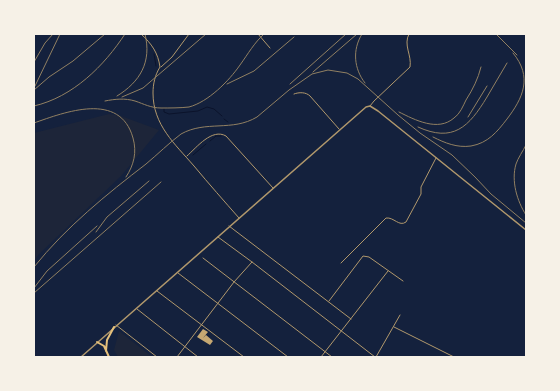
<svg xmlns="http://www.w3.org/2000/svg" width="560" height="391" font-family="'PT Sans',sans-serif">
	<rect width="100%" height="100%" fill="#14213d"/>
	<!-- green -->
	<path fill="#1d2539" d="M109,114L121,116L159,130L121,176L39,254L34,261V133Z
		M119,331L152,357H118L114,350Z"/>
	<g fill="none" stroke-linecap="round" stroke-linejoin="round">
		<!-- stream -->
		<path stroke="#0b132b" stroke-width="1" d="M154,54L156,66
			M164,109V112L169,114L198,111L207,107L214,109L222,116
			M224,119L228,122
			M210,141L216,136H221
			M193,155L206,144"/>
	</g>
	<!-- building -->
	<path fill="#c6a872" d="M203,329L208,332L203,338L206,335L213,341L210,345L197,337Z"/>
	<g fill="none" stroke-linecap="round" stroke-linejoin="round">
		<!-- minor -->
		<path stroke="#b1986c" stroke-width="1" d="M141,34C152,44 158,53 160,67C155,75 153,84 153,93C153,125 175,144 194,166C209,184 224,201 239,218
			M258,34L270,48
			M161,67L172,57L189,34
			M294,94C299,92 306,92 310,96L339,129
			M370,106L374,101L410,67C412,55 403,45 409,34
			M187,156C197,147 212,128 226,136L273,188
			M229,226L351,319
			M218,237L252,262L375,357
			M203,258L332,357
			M341,263L386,218C394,217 399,227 406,222L421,194V187L436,158
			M178,273L288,357
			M157,291L244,357
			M329,301L363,256L369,257L403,281
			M137,309L198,357
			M116,325L157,357
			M394,327L454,357
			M177,357L234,282L252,262
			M321,357L388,271
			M376,357L400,315"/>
		<!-- tertiary -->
		<path stroke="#b1986c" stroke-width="1.5" d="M81,357L366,107L370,106L378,111L526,230"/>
		<!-- motorway -->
		<path stroke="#e5c07b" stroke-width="2" d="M97,342L104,346L109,357
			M106,351L107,340L114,327"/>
		<!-- rail -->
		<path stroke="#918062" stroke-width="1" d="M362,34C352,50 354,69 365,83
			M496,34L517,55
			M34,62L45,43L53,34
			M313,72L357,34
			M227,84L254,71L294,37
			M290,84L346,34
			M35,86L60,34
			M34,90L49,77L73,61L105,34
			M117,96C140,82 152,62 145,34
			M122,97L143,88L206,34
			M105,101C115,99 125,98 135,101C144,104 151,108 161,108C170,108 180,108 189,107C208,102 229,81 240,65C248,54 254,43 264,34
			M34,106C73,97 104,66 125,34
			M399,112C415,120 438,132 454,118C460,114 463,106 466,100C473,89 478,79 481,67
			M468,117L487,86
			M34,123C65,112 120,91 133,138C137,152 134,165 126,177
			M418,127C453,143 469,127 487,97C494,86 500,74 507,63
			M433,137C445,143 457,148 471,146C488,143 497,132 507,119C523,98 533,77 513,53
			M526,145C523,151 518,158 516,164C511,181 517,201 526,215
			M96,232L107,217L149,181
			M34,267C66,227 107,194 146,164C158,154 169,143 181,134C206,120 232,132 257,117L289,90L312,74L328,70L347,73L358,79L398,115L420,133L452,155L475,177L491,194L526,223
			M34,288L47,271L97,226
			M34,293L161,182"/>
	</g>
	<!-- border -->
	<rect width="560" height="391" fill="none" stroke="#f6f1e7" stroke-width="70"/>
</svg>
